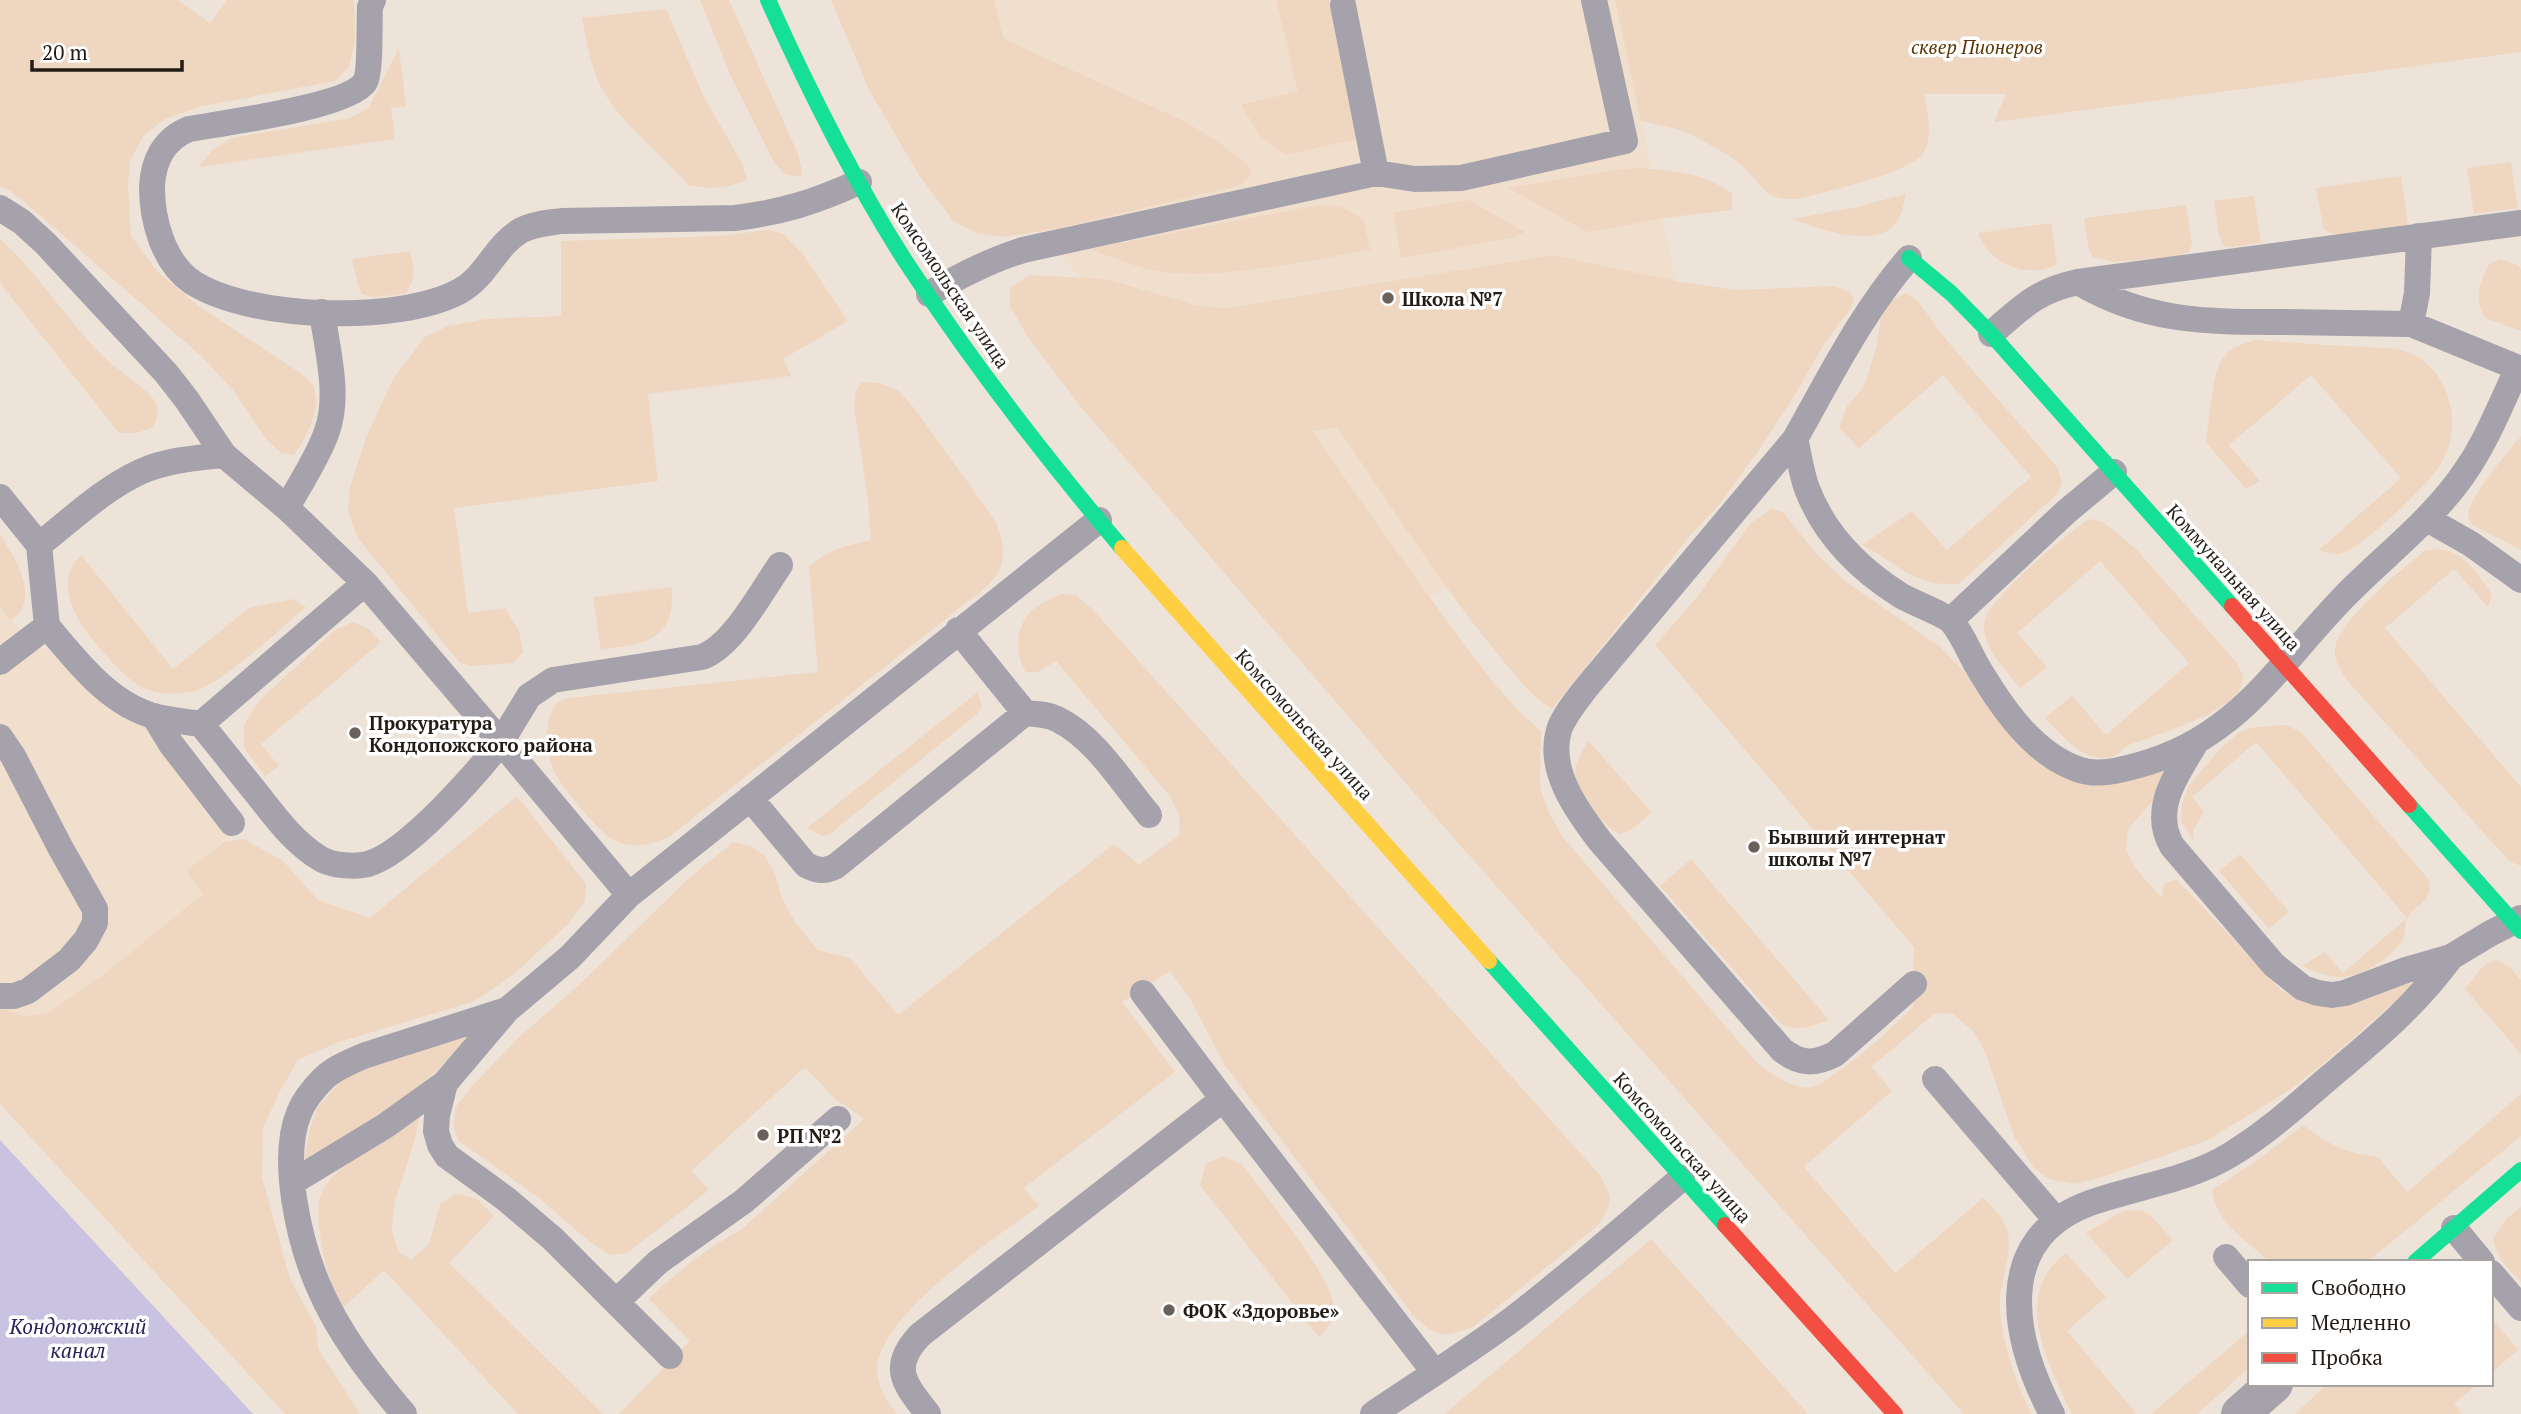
<svg xmlns="http://www.w3.org/2000/svg" width="2521" height="1414" font-family="'PT Serif',serif">
	<rect width="100%" height="100%" fill="#eee3d9"/>
	<!-- built -->
	<path fill="#f1dfcd" d="M881,0H1615L1676,281L1684,341L1595,525L1365,624L1071,267L1033,227Z
		M0,607L10,621L119,709L173,728L247,822L187,871L204,894L104,974L49,1013L24,1016L0,1008Z"/>
	<!-- green -->
	<path fill="#efd6c0" d="M0,0H178L210,23L227,0H354L355,40L349,67L335,81L198,107L163,120L143,136L130,161L128,186L131,236L158,272L200,307L299,372C303,375 309,380 312,384C324,405 306,439 294,455L281,453L266,439L233,390L200,355L42,217L9,190L0,187Z
		M700,0H729L798,154L802,170L801,177L785,174L775,164L730,74Z
		M831,0H994L1004,39L1186,122L1218,142L1248,164L1251,175L1240,185L1059,228L1003,237L977,233L954,222L919,175L869,90Z
		M1276,0H1330L1356,139L1286,155L1260,136L1241,105L1298,91Z
		M1615,0H2521V52L1994,122L2006,94H1925C1926,112 1934,134 1924,152C1912,173 1824,192 1798,199C1762,201 1764,185 1741,165C1728,153 1709,145 1694,136C1679,128 1658,125 1641,121Z
		M666,9L703,95L742,163L747,180C726,188 710,190 688,185C661,153 620,123 601,87C590,66 587,41 582,18Z
		M399,48L406,106L391,108L395,139L198,167L213,150L231,138L350,118L369,107Z
		M2511,162L2518,208L2474,214L2467,168Z
		M1638,168C1671,170 1706,173 1732,194V210L1672,217L1587,232L1508,188L1614,170Z
		M2401,176L2408,225L2339,236L2324,230L2316,188Z
		M1906,194C1903,206 1901,222 1890,229C1866,246 1816,228 1792,219L1857,207Z
		M2254,196L2261,243L2231,247L2224,246L2219,236L2214,201Z
		M1469,200L1525,232L1511,238L1401,258L1393,213Z
		M1329,205L1343,208L1363,219L1371,250C1306,260 1222,281 1157,271C1134,267 1112,257 1090,249L1308,207Z
		M2186,205L2192,243L2189,252L2180,256L2114,262L2093,257L2089,250L2084,218Z
		M2051,223L2057,264C2028,280 1989,264 1978,233Z
		M766,230L782,233L803,254L848,321L783,359L791,376L648,394L658,481L454,508L468,613L505,608L519,631L523,652L513,663L471,666L459,662L357,537L348,511L350,487L366,438L393,379L425,337L448,326L485,319L561,316V241L720,236Z
		M0,239C39,273 66,320 103,356C114,368 150,390 155,402C160,412 157,418 153,427L137,433H119L0,283Z
		M410,251C414,268 416,280 405,294L373,297L362,294L358,286L352,259Z
		M1552,255L1676,281L1735,290L1834,286L1849,292L1854,298L1851,308L1824,344L1796,393L1759,450L1722,501L1689,537L1552,709C1529,696 1513,672 1496,652C1438,581 1389,502 1337,427L1312,431C1356,494 1399,556 1445,618C1474,657 1503,700 1541,731L1540,788L1550,815L1562,836L1757,1063C1773,1074 1795,1093 1816,1086C1820,1085 1826,1080 1830,1077C1860,1057 1887,1033 1913,1007L1914,947L1655,645L1697,597L1751,523L1771,509L1783,512L1815,552L1845,581L1939,646L1964,671L1989,707L2056,774L2162,766L2169,773L2153,801L2128,829L2126,850L2136,869L2162,898L2164,884L2176,879L2281,990L2303,1001L2426,974L2328,1060L2288,1091L2208,1140L2106,1176L2075,1184L2049,1179L2034,1168L2014,1136L1985,1052L1974,1032L1953,1014L1935,1013L1871,1067L1892,1091L1804,1167L1895,1273L1983,1198C1991,1206 2002,1215 2006,1227C2016,1253 1997,1284 2000,1312C2004,1346 2015,1384 2032,1414H1964L1429,810L1081,407L1027,336L1010,306V288L1030,275L1106,279L1195,305L1223,309Z
		M2500,259L2517,265L2521,269V331L2485,318C2474,298 2479,284 2489,264Z
		M1906,293L1917,300L1948,342L2057,467L2062,482L2058,493L1959,584C1912,587 1899,563 1862,545L1912,511L1947,550L2031,477L1943,375L1859,448L1839,428L1847,406L1864,387L1876,348L1881,318L1891,300Z
		M2256,340C2292,343 2327,345 2362,347C2377,348 2396,347 2410,353C2451,371 2463,425 2442,462C2431,483 2362,548 2340,554C2333,555 2326,552 2319,550L2401,478L2311,375L2229,445L2260,481L2246,489L2206,442C2209,423 2212,373 2222,359C2230,348 2243,343 2256,340Z
		M862,382L878,383L898,390L914,408L995,520C1014,565 998,580 962,606L669,837C650,845 632,850 612,839C599,832 563,788 556,775C546,758 541,710 562,700C566,698 573,698 578,697L818,672L809,566C834,547 843,547 871,540L868,500L854,406L856,391Z
		M2521,436V550L2471,524C2470,521 2468,516 2468,513C2469,498 2510,449 2521,436Z
		M2089,519L2103,522L2134,547L2237,663C2239,667 2243,674 2243,678C2242,712 2154,735 2129,745C2121,749 2119,757 2107,758C2082,761 2061,734 2045,718L2072,696L2106,735L2189,663L2100,561L2017,633L2047,667L2020,688C2009,673 1988,654 1985,635C1984,631 1984,622 1985,619C1993,595 2067,534 2089,519Z
		M0,534C12,554 33,584 22,609C20,613 14,618 10,621L0,607Z
		M2426,550C2431,550 2438,549 2443,550C2464,553 2482,578 2492,595L2488,607L2454,569L2385,628L2521,787V866L2509,861L2346,679C2340,669 2334,661 2335,649C2338,621 2403,568 2426,550Z
		M81,555L173,669L249,608L293,599L306,607C279,630 225,682 194,691C179,695 159,694 146,689C133,684 121,671 112,662C91,639 57,602 71,568C73,563 78,559 81,555Z
		M672,587C675,641 646,644 601,650L593,597Z
		M1061,594L1076,595L1093,610L1599,1174C1614,1199 1613,1204 1596,1227L1473,1327C1442,1338 1437,1338 1413,1315L1224,1064L1189,997L1170,971L1122,1002L1175,1072L1024,1188L1039,1206C997,1237 877,1315 877,1371C877,1386 888,1403 897,1414H619L690,1341L649,1299C677,1272 706,1248 741,1230L864,1119L835,1099L805,1067L691,1171L709,1190L627,1253L610,1255L590,1242L539,1198L459,1141L454,1129L455,1108L472,1086L519,1037L581,983L687,880L733,842L751,846L765,856L775,874L782,898L795,922L818,950L850,958L898,1015L1114,844L1139,865L1180,835L1179,814L1169,795L1056,661L1038,672H1026C1013,653 1016,621 1036,607C1043,602 1053,598 1061,594Z
		M353,622L369,629L381,642L261,744L279,766L265,776L244,748V724L261,699L335,630Z
		M978,692L982,706L977,714L830,834L822,836L807,828Z
		M2286,725L2301,732L2429,880C2433,906 2414,902 2407,920C2404,927 2405,935 2402,941C2397,949 2390,954 2383,960C2353,982 2334,981 2302,966L2325,952L2343,973L2407,918L2256,742L2192,797L2204,812L2193,831L2194,841L2181,821L2182,804L2189,785L2219,750L2241,731L2256,727Z
		M1588,740L1652,813L1629,831L1620,834C1601,825 1571,789 1576,766C1578,757 1585,748 1588,740Z
		M517,796L586,884L585,901L567,925L513,975L475,1001L336,1043L298,1060L280,1091L263,1128L262,1177L290,1279L316,1326L318,1348L360,1414H285L0,1104V1008L24,1016L48,1013L104,974L203,894L186,871L224,842L244,839L283,861L318,900L370,918Z
		M2240,854L2289,912L2269,929L2219,871Z
		M1691,859L1829,1020C1812,1026 1798,1032 1781,1024L1660,886Z
		M2497,960L2510,967L2521,980V1054L2465,989L2484,965Z
		M471,1032L438,1070L384,1114L304,1163L310,1128L318,1107L338,1084L359,1069Z
		M2521,1094V1136L2367,1262H2270C2246,1240 2216,1223 2212,1190L2259,1159L2303,1125C2329,1145 2345,1153 2378,1157L2407,1192Z
		M420,1114L413,1146L394,1204L392,1230L398,1251L411,1260L429,1244L440,1204L455,1194L476,1198L494,1216L449,1263L603,1414H518L384,1270L344,1307C331,1285 324,1266 321,1240C319,1225 316,1206 322,1192C333,1166 396,1131 420,1114Z
		M1224,1156L1242,1165C1263,1193 1335,1278 1334,1310C1333,1322 1327,1329 1319,1337L1200,1185L1206,1163Z
		M2521,1207V1282C2508,1269 2497,1258 2493,1239L2506,1219Z
		M2141,1210L2151,1216L2173,1240L2127,1279L2086,1233L2123,1211Z
		M1651,1239L1808,1414H1444L1448,1411Z
		M2066,1253L2106,1297L2067,1331L2137,1414H2072C2048,1363 2010,1296 2066,1253Z
		M2491,1317L2518,1350L2491,1373Z
		M2249,1331L2250,1367L2197,1414H2151Z
		M2327,1384H2478L2454,1404L2462,1414H2295Z"/>
	<!-- water -->
	<path fill="#c9c2e1" d="M0,1140L253,1414H0Z"/>
	<g fill="none" stroke-linecap="round" stroke-linejoin="round">
		<!-- lane -->
		<path stroke="#a5a2ac" stroke-width="26" d="M373,0L370,7C369,23 371,72 365,82C349,107 222,123 189,129C164,139 153,161 152,187C152,220 163,262 192,282C250,320 400,324 460,291C486,277 495,246 520,231C532,224 548,223 561,221L735,218C783,212 815,202 859,182
			M1376,173L1415,179L1461,178L1625,141L1594,0
			M0,208L22,222L46,244L166,373L187,400L224,455
			M2419,236L2417,293L2411,324L2521,369
			M1909,258C1862,312 1830,377 1795,439C1799,455 1801,471 1806,486C1823,533 1859,569 1900,595C1911,602 1946,615 1952,622C1962,634 1969,651 1976,664C2000,705 2033,755 2080,770C2099,776 2121,770 2139,765C2238,738 2277,666 2344,597C2385,555 2434,519 2467,469C2488,438 2502,401 2518,368
			M2078,282C2146,322 2205,322 2281,322C2325,323 2368,323 2411,324
			M929,294C959,276 988,261 1023,250L1376,173L1343,5
			M1991,334C2022,307 2036,291 2078,282L2521,223
			M1795,439L1586,688C1577,700 1564,715 1559,730C1547,770 1577,811 1600,841L1782,1050C1801,1065 1815,1064 1835,1054L1914,984
			M0,497L39,545C71,520 103,489 140,472C166,460 196,458 224,455L287,508
			M2427,519L2471,544L2521,580
			M39,545L47,626
			M780,565C761,592 733,646 702,657L553,680L529,696L501,742L629,895L1099,520
			M1951,620L2066,512L2114,472
			M958,630L1025,713C1036,714 1047,714 1057,719C1096,738 1122,783 1149,815
			M0,662L47,626C77,661 109,705 157,717C171,720 186,722 201,724C220,748 239,771 258,795C276,818 295,844 321,859C333,866 355,867 368,864C407,853 476,774 501,742L365,583L287,508C300,483 318,458 327,431C340,395 327,349 322,312
			M154,716L171,744L232,823
			M201,724L365,583
			M0,737L13,756L60,847L95,909V923L86,940L69,960L28,991L14,996H0
			M2195,744C2176,776 2151,809 2172,846L2274,965L2303,988L2318,993L2332,995L2345,993L2406,970L2451,957L2491,933L2521,918
			M750,798L806,865C818,871 824,872 836,866L1025,713
			M629,895L570,957L507,1010L445,1083L437,1115L436,1131L440,1145L447,1156L506,1199L553,1239L670,1356
			M1143,993L1223,1099
			M1935,1079L2056,1220
			M293,1182L385,1126L445,1083
			M2454,1228L2482,1262
			M2226,1257L2250,1285
			M2491,1273L2521,1308
			M616,1302L658,1262L744,1201L838,1119
			M404,1414C371,1375 338,1333 318,1285C299,1241 280,1159 299,1113C304,1100 315,1087 324,1078C336,1067 352,1061 366,1055L507,1010
			M928,1414C905,1384 889,1368 920,1335L1223,1099L1435,1373
			M1373,1414C1419,1383 1465,1354 1510,1321C1569,1276 1625,1226 1682,1178
			M2052,1414C2013,1340 1991,1239 2090,1203C2138,1186 2187,1181 2230,1155C2267,1133 2298,1104 2331,1076C2376,1038 2416,1005 2451,957"/>
		<!-- street -->
		<path stroke="#a5a2ac" stroke-width="38" d="M2240,1414L2274,1384"/>
		<!-- fast -->
		<path stroke="#16e098" stroke-width="16" d="M768,0C808,89 852,177 904,259C970,360 1044,456 1122,548
			M1909,258L1952,294L1991,334L2232,606
			M2409,805L2521,931
			M1489,961L1725,1225
			M2415,1262L2521,1170"/>
		<!-- slow -->
		<path stroke="#ffcf43" stroke-width="16" d="M1122,548L1489,961"/>
		<!-- jam -->
		<path stroke="#f24e42" stroke-width="16" d="M2232,606L2409,805
			M1725,1225L1895,1414"/>
	</g>
	<!-- markers -->
	<g fill="#6a625a" stroke="#fff" stroke-width="2.5">
		<circle cx="1388" cy="298" r="7"/>
		<circle cx="355" cy="733" r="7"/>
		<circle cx="1754" cy="847" r="7"/>
		<circle cx="763" cy="1135" r="7"/>
		<circle cx="1169" cy="1310" r="7"/>
	</g>
	<g text-anchor="middle" dominant-baseline="central" stroke-width="7" stroke-linejoin="round" paint-order="stroke">
		<!-- park labels -->
		<g font-size="19" font-style="italic" fill="#5a3504" stroke="#fff">
			<text x="1977" y="46">сквер Пионеров</text>
		</g>
		<!-- street labels -->
		<g font-size="19" fill="#231c16" stroke="#fff">
			<text transform="translate(951 285) rotate(56)">Комсомольская улица</text>
			<text transform="translate(2234 577) rotate(48)">Коммунальная улица</text>
			<text transform="translate(1305 724) rotate(48)">Комсомольская улица</text>
			<text transform="translate(1683 1147) rotate(48)">Комсомольская улица</text>
		</g>
		<!-- poi labels -->
		<g font-size="19" font-weight="bold" fill="#231c16" stroke="#fff" text-anchor="start">
			<text x="1402" y="298">Школа №7</text>
			<text x="369" y="722">Прокуратура<tspan x="369" dy="22">Кондопожского района</tspan></text>
			<text x="1768" y="836">Бывший интернат<tspan x="1768" dy="22">школы №7</tspan></text>
			<text x="777" y="1135">РП №2</text>
			<text x="1183" y="1310">ФОК «Здоровье»</text>
		</g>
		<!-- water labels -->
		<g font-size="21" font-style="italic" fill="#2e215a" stroke="#fff">
			<text x="78" y="1326">Кондопожский<tspan x="78" dy="24">канал</tspan></text>
		</g>
	</g>
	<!-- legend -->
	<rect x="2248" y="1260" width="245" height="126" fill="#ffffff" stroke="#a7a4a2" stroke-width="2"/>
	<rect x="2262" y="1283" width="35" height="10" fill="#16e098" stroke="#a7a4a2" stroke-width="2"/>
	<text x="2311" y="1295" font-size="21" fill="#231c16">Свободно</text>
	<rect x="2262" y="1318" width="35" height="10" fill="#ffcf43" stroke="#a7a4a2" stroke-width="2"/>
	<text x="2311" y="1330" font-size="21" fill="#231c16">Медленно</text>
	<rect x="2262" y="1353" width="35" height="10" fill="#f24e42" stroke="#a7a4a2" stroke-width="2"/>
	<text x="2311" y="1365" font-size="21" fill="#231c16">Пробка</text>
	<!-- scale -->
	<path d="M32 60v10h150v-10" fill="none" stroke="#231c16" stroke-width="3.5"/>
	<text x="42" y="60" font-size="21" fill="#231c16" stroke="#ffffff" stroke-width="5" paint-order="stroke">20 m</text>
</svg>
